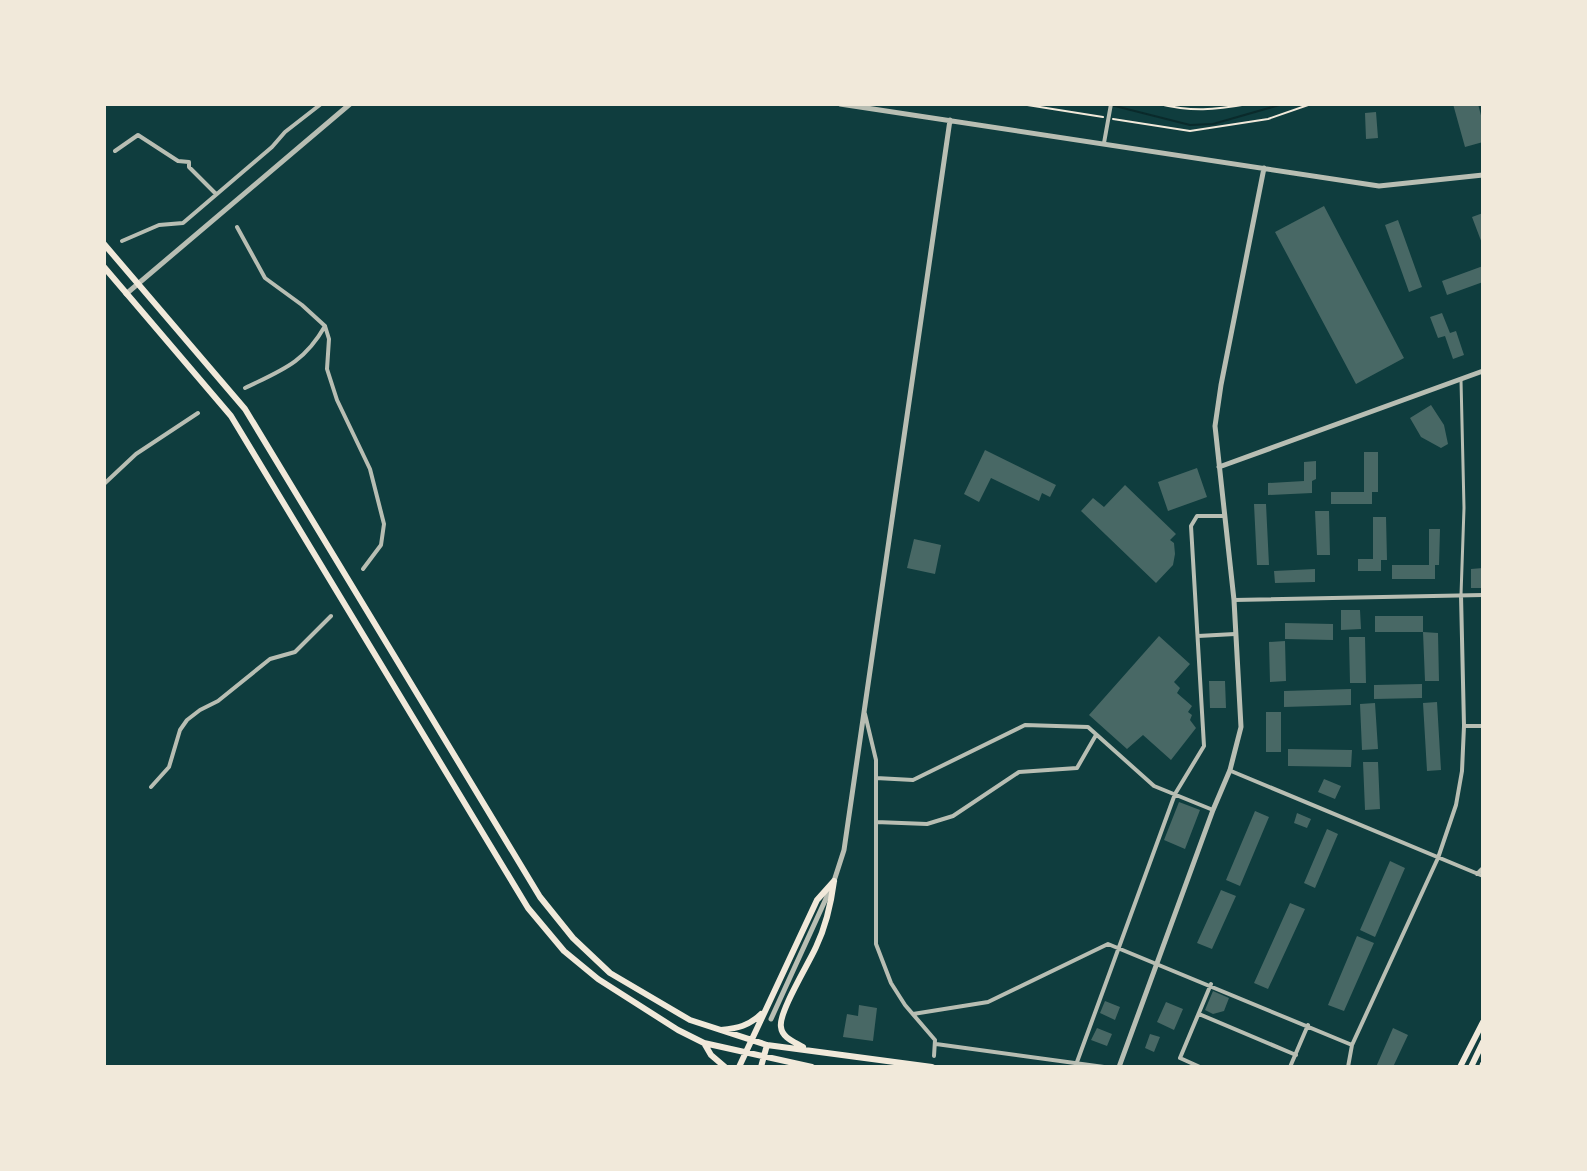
<svg xmlns="http://www.w3.org/2000/svg" width="1587" height="1171" font-family="'Space Grotesk',sans-serif">
	<rect width="100%" height="100%" fill="#0f3d3e"/>
	<g fill="none" stroke-linecap="round" stroke-linejoin="round">
		<!-- stream -->
		<path stroke="#0a2a2b" stroke-width="2" d="M1107,104L1190,125L1213,124L1283,104"/>
	</g>
	<!-- building -->
	<path fill="#486865" d="M1453,104H1478L1483,123V142L1465,147Z
		M1376,112L1378,138L1366,139L1365,113Z
		M1324,206L1404,358L1356,384L1275,232Z
		M1483,213V246L1472,217Z
		M1398,220L1422,287L1409,292L1385,225Z
		M1483,266V282L1447,295L1442,281Z
		M1442,313L1450,333L1456,331L1464,355L1453,359L1445,336L1438,338L1430,317Z
		M1431,405L1444,425L1448,444L1441,448L1421,437L1410,418Z
		M985,450L1056,485L1050,497L1042,493L1039,501L991,478L979,502L964,494Z
		M1364,452H1378V492H1372V504H1331V492H1364Z
		M1316,461V479L1312,481V493L1268,495V483L1304,481V462Z
		M1197,468L1207,497L1168,511L1158,482Z
		M1125,485L1176,534L1170,540L1174,543L1175,554L1173,565L1156,583L1081,511L1093,498L1104,507Z
		M1254,504H1266L1269,565H1257Z
		M1315,511H1329L1330,555H1317Z
		M1373,517H1386L1387,560H1381V571H1358V559H1373Z
		M1429,529H1440L1439,565H1435V579H1392V565H1429Z
		M914,539L941,545L935,574L907,568Z
		M1483,568V588H1471V569Z
		M1315,569V582L1275,583L1274,571Z
		M1341,610H1360L1361,629L1341,630Z
		M1375,616H1423V632H1375Z
		M1285,623L1333,624V640L1285,639Z
		M1423,632L1438,633L1439,681H1425Z
		M1159,636L1190,664L1174,682L1180,688L1177,693L1192,706L1188,712L1192,715L1190,720L1196,728L1171,760L1143,735L1127,749L1089,715Z
		M1349,637H1365L1366,683H1350Z
		M1285,641L1286,681L1270,682L1269,642Z
		M1209,681H1225L1226,708H1210Z
		M1422,684V698L1374,699V685Z
		M1351,689V705L1284,707V691Z
		M1437,702L1441,770L1427,771L1423,703Z
		M1375,703L1378,749L1362,750L1360,704Z
		M1266,712H1281V752H1266Z
		M1288,749L1352,750L1351,767L1288,766Z
		M1363,762H1378L1380,809L1365,810Z
		M1324,779L1341,786L1335,799L1318,792Z
		M1179,802L1200,810L1185,849L1164,840Z
		M1255,811L1269,817L1240,886L1226,880Z
		M1297,813L1311,819L1307,828L1294,823Z
		M1327,829L1338,834L1315,888L1304,883Z
		M1390,861L1405,868L1375,937L1360,930Z
		M1221,890L1236,896L1212,949L1197,943Z
		M1290,903L1305,909L1268,989L1254,983Z
		M1357,936L1374,943L1344,1011L1328,1005Z
		M1213,991L1229,998L1224,1011L1213,1014L1205,1010Z
		M1105,1001L1120,1007L1115,1020L1100,1013Z
		M1166,1002L1183,1009L1174,1030L1157,1022Z
		M859,1005L877,1008L873,1041L843,1037L847,1014L858,1016Z
		M1097,1028L1112,1034L1107,1046L1091,1040Z
		M1393,1028L1408,1035L1393,1067H1376Z
		M1150,1034L1160,1037L1154,1052L1145,1048Z"/>
	<g fill="none" stroke-linecap="round" stroke-linejoin="round">
		<!-- path -->
		<path stroke="#f1e9da" stroke-width="2" d="M1021,104L1103,117
			M1159,104C1192,112 1214,110 1248,104
			M1113,119L1190,131L1268,119L1311,104"/>
		<!-- pedestrian -->
		<path stroke="#b8beb3" stroke-width="3" d="M1461,380L1464,508L1461,595"/>
		<!-- minor -->
		<path stroke="#b8beb3" stroke-width="4" d="M1104,143L1111,104
			M115,151L138,135L178,161L189,162V167L216,194
			M237,227L265,278L302,305L325,326L329,339L327,369L337,400L370,469L384,524L381,545L363,569
			M122,241L159,225L183,223L272,147L285,132L321,104
			M245,388C282,370 304,363 325,326
			M104,484L136,454L198,413
			M1234,600L1483,595
			M1198,636L1235,634
			M865,714L876,760V944L891,983L905,1005L935,1040L934,1056
			M1464,726H1483
			M1231,771L1483,876
			M876,778L913,780L1025,725L1088,727L1154,786L1213,810
			M151,787L169,767L180,730L187,720L200,710L218,701L270,659L295,652L331,616
			M876,822L927,824L953,816L1019,772L1077,768L1096,735
			M1477,874L1483,868
			M913,1014L988,1002L1108,944L1352,1045
			M1199,1014L1296,1055
			M936,1044L1104,1067
			M1077,1062L1175,794L1204,746L1191,526L1197,516H1225
			M1200,1067L1180,1058L1211,984
			M1290,1067L1308,1025
			M1348,1067L1352,1045L1438,858L1456,805L1462,771L1464,726L1461,595"/>
		<!-- tertiary -->
		<path stroke="#b8beb3" stroke-width="5" d="M840,104L1379,186L1483,175
			M126,294L350,104
			M1219,467L1483,371
			M771,1019L834,881L844,850L950,120
			M1119,1067L1213,810L1230,770L1241,727L1234,600L1215,426L1221,385L1264,168"/>
		<!-- secondary -->
		<path stroke="#f1e9da" stroke-width="6" d="M104,244L245,409L540,897L573,938L610,973L690,1020L767,1045L932,1067
			M104,267L231,416L528,908L564,951L598,979L678,1030L704,1043L812,1067
			M721,1030C738,1028 749,1026 761,1014
			M704,1043L711,1055L725,1067
			M803,1047C795,1042 782,1038 781,1027C778,1013 809,963 816,947C826,926 831,904 834,881
			M739,1067L817,900L834,881
			M761,1067L767,1045
			M1460,1067L1483,1022
			M1471,1067L1483,1042
			M1482,1067L1483,1064"/>
	</g>
	<!-- border -->
	<rect width="1587" height="1171" fill="none" stroke="#f1e9da" stroke-width="212"/>
</svg>
